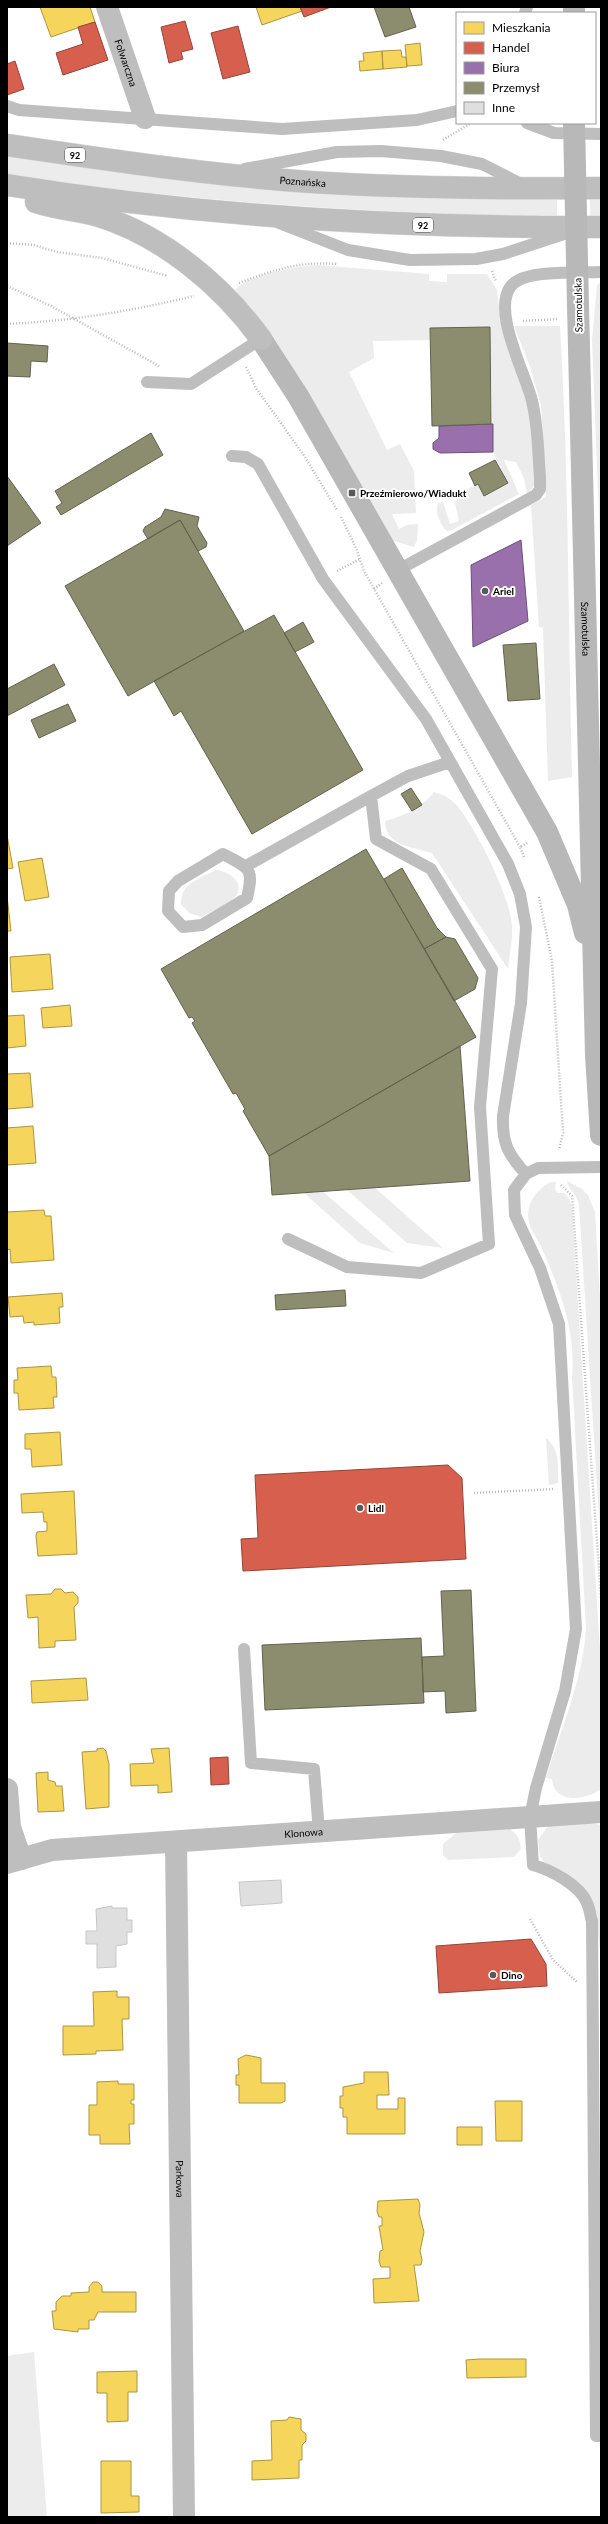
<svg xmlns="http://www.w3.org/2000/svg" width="608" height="2524" font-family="Lato,sans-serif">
	<rect width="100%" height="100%" fill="#fff"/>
	<!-- green -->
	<path fill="#ececec" d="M7,156L143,176L300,191L557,200V217C373,213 190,203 7,174Z
		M590,199H601V216H590Z
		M317,265L429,274V281L447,282V274H487L497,290L500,315L528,408L536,482L530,492L527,493L524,478L516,462L504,460L519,494L452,530L447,531C439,524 435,511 438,503L443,502L450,524L459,521L455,503L462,492L478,484L484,495L508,483L493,452L490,328H430V340L373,341L374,358L349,372L387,450L400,444L414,471L416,513L392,514L399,529L407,525L418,524L417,540L414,547L391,540L253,313L235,290C246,275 299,266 317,265Z
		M601,282V568L592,340L597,285Z
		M514,326H560C569,476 568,626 572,777L548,781L543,628L539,627L531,505L546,497L541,405L530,367Z
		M434,792C443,794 453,800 459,808C477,831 511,898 512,927C513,940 509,955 508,969L432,853C413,847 385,846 385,821C404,816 422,808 434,792Z
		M216,870C228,871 248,883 234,898C226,906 211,911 202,917L189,913L181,904C181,883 199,879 216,870Z
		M567,1181L582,1189L588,1195L595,1212L601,1315V1547L579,1205C577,1193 569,1192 567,1181Z
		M550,1182H556L555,1189L557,1193H564L570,1200L572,1210L601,1666V1789C585,1801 554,1804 552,1779L546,1778C561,1728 583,1681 586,1628L572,1377C576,1332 561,1293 544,1253C539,1240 529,1230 528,1216C528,1201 537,1190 550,1182Z
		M374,1187L443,1248L407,1243L346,1189Z
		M322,1191L394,1253L360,1243L304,1193Z
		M546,1438C560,1449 558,1466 558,1483L549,1485Z
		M591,1823L601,1825V2045L600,1951L596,1914L561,1872L544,1862L540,1856L538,1840L548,1826Z
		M510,1829C518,1835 520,1839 521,1849L514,1857L448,1860L443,1855V1844L456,1833Z
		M34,2352L47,2517H7V2356Z"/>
	<!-- homes -->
	<path fill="#f6d55c" stroke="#ac9540" d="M40,7H90L95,22L51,37Z
		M256,7H300L302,11L262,25Z
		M420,43L422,65L407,66L405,45Z
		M401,50L402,57H406L407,67L383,69L382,51Z
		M382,51L383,69L360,71L359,61H364L363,53Z
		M7,835L13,868L7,869Z
		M42,858L49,897L25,901L18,862Z
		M7,896L11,931H7Z
		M50,954L53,989L12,992L10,957Z
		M70,1005L72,1026L43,1028L41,1008Z
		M24,1015L26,1046L7,1048V1016Z
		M30,1073L33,1107L7,1109V1074Z
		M33,1126L36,1163L7,1165V1128Z
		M44,1210L45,1216H51L54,1260L11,1263L10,1249L7,1250V1212Z
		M62,1293L63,1307H59L60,1323L34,1325V1322L24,1323L23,1316L10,1317L8,1297Z
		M51,1366L52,1377H56L57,1397H53L54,1408L19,1410L18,1393H14V1380H18L17,1368Z
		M60,1432L62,1465L32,1467L31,1449H25V1434Z
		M74,1491L77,1554L38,1556L36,1536L37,1532L47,1531V1522H44L43,1512L22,1513L21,1494Z
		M55,1589H61L65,1593L73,1592L78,1597V1603L74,1607L76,1640L55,1641V1647L39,1648L38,1617L28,1618L26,1595L51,1594Z
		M86,1678L88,1700L32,1703L31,1681Z
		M103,1748L106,1751L109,1764V1807L86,1809L82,1752L97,1751V1749Z
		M169,1748L172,1792L158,1793V1785L131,1786L130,1764L154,1763L151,1749Z
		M48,1772V1780L55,1782L56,1786H62L64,1811L38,1812L36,1773Z
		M117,1991V1997H129V2019H122L123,2050L96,2051V2054L63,2055V2026H94L93,1992Z
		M246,2055L261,2058V2083H285V2101L281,2103H239V2085H236V2075H239L238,2059Z
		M364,2072H388L389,2095H377V2109H398V2098H405V2134H347V2117H343V2108H340V2096H343V2087L364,2083Z
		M118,2081V2084H134V2100H131V2104H134V2124H129L130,2144H100V2135H89V2105H97V2082Z
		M495,2101H522V2141H496Z
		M457,2127H482V2145H457Z
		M418,2199L420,2205L419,2213L424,2232L420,2251L422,2260L421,2265H414L419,2301L374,2303L373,2279L390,2278V2267H381L379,2261L380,2251L383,2250L379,2226H382V2217H379L377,2211L378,2201Z
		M93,2282H98L102,2286V2292H136V2312H98L94,2320H89V2329H78V2332L54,2329L52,2311H56V2302L62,2296H71V2293L89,2292V2287Z
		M479,2359H526V2377L467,2378L466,2360Z
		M137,2371V2392H128V2421L107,2422V2393H97V2372Z
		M289,2417L301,2419V2430L306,2434V2441L302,2445V2460H299V2478L252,2480V2461L272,2460L271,2421L287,2420Z
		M101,2461H131V2496H139V2512L101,2513Z"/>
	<!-- shops -->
	<path fill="#d6604d" stroke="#964336" d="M300,7H331L304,17Z
		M185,21L193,49L181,52L183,59L169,63L161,27Z
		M95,22L108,60L63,75L56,53L83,44L78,27Z
		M238,26L250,72L223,79L211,33Z
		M15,61L24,89L7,95V64Z
		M448,1465L462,1478L466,1559L243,1571L241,1539L258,1538L255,1475Z
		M228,1757L229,1784L211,1785L210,1758Z
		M531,1939L546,1964L547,1986L439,1993L436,1946Z"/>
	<!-- offices -->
	<path fill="#9970ab" stroke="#6b4e78" d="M493,424V452L440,453L433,449V443L439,438V426Z
		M521,540L528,621L473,647L471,565Z"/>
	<!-- industry -->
	<path fill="#8c8c6e" stroke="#62624d" d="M374,7H409L416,27L385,37Z
		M490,327L491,424L432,426L430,328Z
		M7,343L48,346L47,362L31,361L30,377L7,376Z
		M151,433L163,455L61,515L56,507L62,503L55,491Z
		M495,460L508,483L484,496L478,484L475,486L469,473Z
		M7,476L41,523L7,546Z
		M165,509L199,517L197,526L207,543L206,547L198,551L180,520L148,539L143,531L145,527L161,517Z
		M180,520L244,631L128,696L65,586Z
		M274,615L363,770L252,834L181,711L174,716L154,681Z
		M303,622L314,642L295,652L284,633Z
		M536,643L540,699L508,701L503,645Z
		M54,664L65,685L7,716V689Z
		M68,704L76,721L39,738L31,720Z
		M411,788L422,805L412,811L401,794Z
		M366,849L476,1037L269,1156L243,1111L245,1109L236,1093L233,1094L192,1023L195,1021L192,1017L189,1018L161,969Z
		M402,868L437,928L446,937L424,949L384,879Z
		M446,937L455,939L478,978L475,989L454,1001L424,949Z
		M460,1046L470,1181L272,1195L269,1156Z
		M345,1290L346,1306L276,1310L275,1295Z
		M471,1590L476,1711L446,1713L445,1691L423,1692L422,1657L444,1656L441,1591Z
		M421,1638L424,1703L265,1710L262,1645Z"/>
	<!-- building -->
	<path fill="#dfdfdf" stroke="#c7c7c7" d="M281,1880L282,1903L241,1906L239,1882Z
		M112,1906V1908H127V1920H132V1932H127V1944L116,1946V1967L97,1968V1944H86V1931H97L96,1909Z"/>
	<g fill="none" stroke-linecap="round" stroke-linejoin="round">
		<defs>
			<g id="primary">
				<path id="s5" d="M7,145C108,160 209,175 310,182C407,188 504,189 601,188"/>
				<path d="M7,185C204,217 402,228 601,227"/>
				<path d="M36,202C57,209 78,210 99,216C163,236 222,285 261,339"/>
			</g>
		</defs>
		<!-- primary casing -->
		<use href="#primary" stroke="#dbdbdb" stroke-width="23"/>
		<!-- path -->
		<path stroke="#b9b9b9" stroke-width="2.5" stroke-dasharray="1 2" stroke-linecap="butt" d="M443,140L471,123
			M7,243L34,245L57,252L102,258L168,276
			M492,271L496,282
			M239,283C274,270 299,261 337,264
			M7,286L51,306L159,366
			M523,321L558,319
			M7,324C72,321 131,311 194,296
			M246,367L256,388L305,457L337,510
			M341,517L356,548L364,571L520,847
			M337,571L360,559
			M374,589L382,583
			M524,857L520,847L529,842
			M539,897L552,961L563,1133L559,1150
			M561,1185L572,1196L601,1598
			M474,1493L554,1489
			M530,1919L553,1960L577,1982"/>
		<!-- lane -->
		<path stroke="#bebebe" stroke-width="12" d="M525,13L527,7
			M7,106L19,110L282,129L417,120L457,111
			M527,123L554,133L601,134
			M245,169L337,152L381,151L441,156L482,164L523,185
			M279,223L348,250L410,260L476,259L503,254L567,233
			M147,382L191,384L261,339
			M232,456L246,457L258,464L323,579L426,719L508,864L520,894L526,927L521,1003L503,1116C502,1144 508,1154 526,1174L538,1168L601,1167
			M398,570L536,495L540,489V477C538,452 538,425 532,401C526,374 488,305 514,283C530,270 580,273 601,272
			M223,854C250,868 254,868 247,898L202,925L183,927L168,911L169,891L178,881Z
			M246,866L371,796
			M526,1174L514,1190L515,1215L540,1268L559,1324L576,1629L565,1691L536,1788L530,1817L533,1865C551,1870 580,1885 587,1903C590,1909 590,1916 592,1921L596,2436H601
			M288,1239L347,1267L421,1273L489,1244L480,1107L492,969L431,869L376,839L371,796L408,776L450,762
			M244,1649L251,1763L314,1769L319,1832"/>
		<!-- street -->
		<g stroke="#bebebe" stroke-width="22">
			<path id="s1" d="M107,7L145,118"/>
			<path d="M7,1789L10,1827L21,1859"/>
			<path id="s2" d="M176,1842L184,2517"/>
			<path id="s3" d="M7,1863L52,1850L601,1812"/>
		</g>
		<!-- secondary -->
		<g stroke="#b8b8b8" stroke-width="22">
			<path d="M574,13V7"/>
			<path id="s4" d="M578,306L596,1055L601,1135"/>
			<path d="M261,339L298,396L547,832L578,905L585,933"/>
		</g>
		<!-- primary -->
		<use href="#primary" stroke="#bebebe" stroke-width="22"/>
		<!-- secondary-bridge -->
		<path stroke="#b8b8b8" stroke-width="22" d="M574,123L578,306"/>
	</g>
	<!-- markers -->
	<g fill="#595959" stroke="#fff" stroke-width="1.5">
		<rect x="348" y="489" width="8" height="8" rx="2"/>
		<circle cx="485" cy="591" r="4"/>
		<circle cx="360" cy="1508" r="4"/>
		<circle cx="493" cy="1975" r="4"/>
	</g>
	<g text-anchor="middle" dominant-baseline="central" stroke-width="4" stroke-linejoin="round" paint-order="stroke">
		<!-- shield labels -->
		<g fill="#fff" stroke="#4c4c4c" stroke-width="1">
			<rect x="65" y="148" width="20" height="14" rx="3"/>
			<rect x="413" y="218" width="20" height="14" rx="3"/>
		</g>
		<g font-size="9" font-weight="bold" fill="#000">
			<text x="75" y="155">92</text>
			<text x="423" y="225">92</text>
		</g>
		<!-- street labels -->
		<g font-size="10" fill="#000" stroke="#fff">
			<text stroke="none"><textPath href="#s1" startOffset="59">Folwarczna</textPath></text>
			<text stroke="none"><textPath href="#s5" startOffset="298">Poznańska</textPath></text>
			<text transform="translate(578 305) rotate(-91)">Szamotulska</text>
			<text stroke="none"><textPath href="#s4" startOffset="323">Szamotulska</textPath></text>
			<text stroke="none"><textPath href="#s3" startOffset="299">Klonowa</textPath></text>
			<text stroke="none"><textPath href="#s2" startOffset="337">Parkowa</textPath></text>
		</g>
		<!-- poi labels -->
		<g font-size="10" font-weight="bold" fill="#000" stroke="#fff" text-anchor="start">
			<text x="360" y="493">Przeźmierowo/Wiadukt</text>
			<text x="493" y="591">Ariel</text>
			<text x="368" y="1508">Lidl</text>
			<text x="501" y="1975">Dino</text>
		</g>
	</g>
	<!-- border -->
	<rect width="608" height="2524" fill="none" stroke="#000000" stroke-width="16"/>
	<!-- legend -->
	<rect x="456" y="12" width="140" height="112" fill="#ffffff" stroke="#999999"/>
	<rect x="464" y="22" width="20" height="12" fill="#f6d55c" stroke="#999999"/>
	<text x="492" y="32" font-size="12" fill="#000000">Mieszkania</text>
	<rect x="464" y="42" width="20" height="12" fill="#d6604d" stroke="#999999"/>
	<text x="492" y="52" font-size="12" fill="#000000">Handel</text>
	<rect x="464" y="62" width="20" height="12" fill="#9970ab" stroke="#999999"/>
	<text x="492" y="72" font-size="12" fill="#000000">Biura</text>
	<rect x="464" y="82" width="20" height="12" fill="#8c8c6e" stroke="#999999"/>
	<text x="492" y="92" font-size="12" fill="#000000">Przemysł</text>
	<rect x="464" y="102" width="20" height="12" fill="#dfdfdf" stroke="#999999"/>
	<text x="492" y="112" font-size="12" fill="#000000">Inne</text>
</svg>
